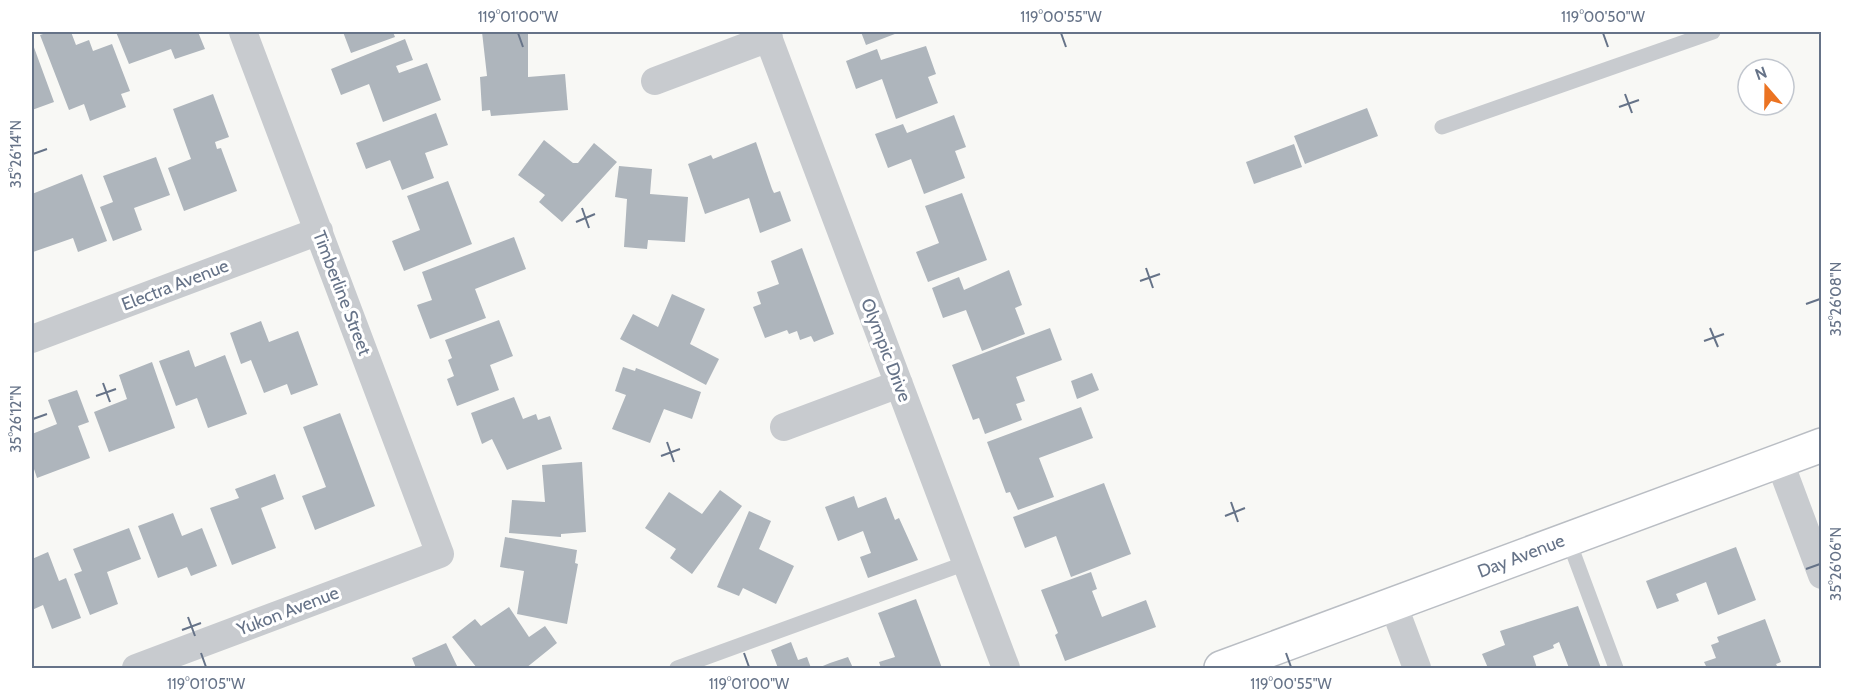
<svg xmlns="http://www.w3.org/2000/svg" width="1853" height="700" font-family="Cabin,sans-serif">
	<rect width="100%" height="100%" fill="#f8f8f5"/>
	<!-- building -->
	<path fill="#aeb5bc" d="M49,32H71L76,45L89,40L93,51L112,44L130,91L121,94L126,107L90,121L84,104L69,110L40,35Z
		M116,32H198L205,49L175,59L171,49L129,64Z
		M343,32H393L395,37L351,53Z
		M482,32H528V77L565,74L568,110L491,116L490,110L482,111L480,77L487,76Z
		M861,32H900L866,45Z
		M405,39L413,60L396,66L399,73L427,63L441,100L383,122L369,84L341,95L331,69Z
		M32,42L54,102L32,110Z
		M926,46L936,74L928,77L938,103L896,119L882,79L856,89L846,61L877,49L881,60Z
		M213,94L229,137L215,142L217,149L221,148L237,191L184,211L168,168L191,159L173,109Z
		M1367,108L1378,136L1305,164L1294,136Z
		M436,113L448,145L425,153L434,178L402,190L390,160L366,169L356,143Z
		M954,115L966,147L955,151L965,178L924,194L911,159L888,168L875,134L903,124L907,133Z
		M544,140L573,163H578L594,143L617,162L562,222L539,202L545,195L518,175Z
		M756,142L772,189L774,193L780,191L791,221L760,233L749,198L705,214L688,164L711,155L713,159Z
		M1294,144L1302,167L1254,184L1246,162Z
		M156,157L170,195L134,208L142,230L113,241L100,207L113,202L103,176Z
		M619,166L652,169L650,194L688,197L685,242L648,240L647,249L624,247L627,199L615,197Z
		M82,174L107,241L78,252L73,238L33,252L32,194Z
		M448,181L472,244L404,271L392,241L420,230L407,196Z
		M962,193L987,260L928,282L916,252L939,243L925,206Z
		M514,237L526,269L475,289L486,318L430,339L417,305L432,300L422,272Z
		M802,248L834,334L814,342L811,336L800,340L797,331L789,334L787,330L765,338L753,307L761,304L757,292L779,284L771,261Z
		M1009,270L1022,305L1015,308L1025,334L982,351L966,310L943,318L932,288L959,277L964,290Z
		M672,294L705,309L690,344L719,359L706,385L620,339L633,314L658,327Z
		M499,320L513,356L490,365L499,390L457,406L447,379L454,376L448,360L452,358L445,340Z
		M261,321L269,342L298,331L318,385L291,395L287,384L264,393L251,360L241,364L230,333Z
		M1050,328L1062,360L1016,377L1025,401L1016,404L1022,420L985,434L979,418L973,420L952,365Z
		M189,350L195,367L225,355L247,414L208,428L197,398L176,406L159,361Z
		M152,362L175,428L109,452L94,412L127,399L119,375Z
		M623,367L635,371L636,368L701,392L692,419L664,409L650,443L612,429L626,395L615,391Z
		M1092,373L1099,390L1077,399L1071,381Z
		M77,390L89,422L78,426L90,458L37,478L32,463V434L57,424L48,400Z
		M514,397L523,419L536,414L538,420L550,416L562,449L507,470L492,439L482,444L471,413Z
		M1081,407L1093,438L1039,458L1054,497L1018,510L1010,492L1006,493L987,442Z
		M340,413L375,506L315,530L302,496L326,487L303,427Z
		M582,462L586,532L561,534V537L509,533L512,500L545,502L542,465Z
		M275,474L284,499L261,508L276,548L232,565L210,508L239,498L235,489Z
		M1104,483L1131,554L1071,577L1056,536L1025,548L1013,517Z
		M720,490L742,506L692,574L670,558L676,549L645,528L669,492L702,514Z
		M854,496L858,508L886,497L895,520L899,518L918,560L868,578L860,557L871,553L863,531L838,541L825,507Z
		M749,511L771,521L759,549L794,566L776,604L743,588L739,596L717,587Z
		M173,513L182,536L202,528L217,566L191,576L187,567L158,578L138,526Z
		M129,528L141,559L107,572L118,604L90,615L74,574L82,571L73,549Z
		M505,537L577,550L575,563L578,564L567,624L517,614L524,571L500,567Z
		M1736,547L1756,600L1718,615L1706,582L1676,594L1679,601L1657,609L1646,581Z
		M48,552L59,581L66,578L81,618L52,629L43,605L32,610V559Z
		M1091,572L1097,589L1092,591L1102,617L1146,600L1156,627L1065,661L1055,635L1058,633L1041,590Z
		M916,599L942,668H881L879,662L895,657L878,613Z
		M1578,606L1601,668H1569L1559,642L1553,645L1554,648L1533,656L1537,668H1488L1482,654L1505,645L1500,631Z
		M509,607L529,637L545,626L557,643L526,668H477L452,637L475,619L481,626Z
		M1765,619L1781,662L1776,664L1778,668H1707L1704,662L1716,658L1711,645L1719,642L1717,637Z
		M791,642L798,660L807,657L811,668H778L771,650Z
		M446,643L458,668H416L412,658Z
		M848,657L853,668H818L830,663Z"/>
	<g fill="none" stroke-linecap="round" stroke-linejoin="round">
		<defs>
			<path id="secondary" d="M1221,668L1822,445"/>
		</defs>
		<!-- secondary casing -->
		<use href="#secondary" stroke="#babec4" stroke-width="36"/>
		<!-- lane -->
		<path stroke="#c8cbcf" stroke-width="15" d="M1442,127L1713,32
			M1568,539L1616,668
			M677,668L966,563"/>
		<!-- street -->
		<path stroke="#c8cbcf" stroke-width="28" d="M766,32L1006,668
			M655,81L769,38
			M32,339L319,231
			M784,427L899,384
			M1779,460L1822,575
			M1393,604L1417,668
			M136,668L440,554L243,32"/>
		<!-- secondary -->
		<use href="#secondary" stroke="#fff" stroke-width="33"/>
	</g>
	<!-- ticks -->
	<path fill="none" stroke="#667388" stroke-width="2" d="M518,33L523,47M1061,33L1066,47M1603,33L1608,47M1625,94L1632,113M1619,107L1639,100M33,154L47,149M582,208L589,228M576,222L595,214M1146,268L1153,288M1140,281L1160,274M1806,304L1820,299M1710,328L1718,347M1704,341L1724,334M103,383L110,402M96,396L116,389M33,419L47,414M667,442L674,462M661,456L680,449M1231,502L1238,522M1225,516L1245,508M1806,569L1820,564M188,617L195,636M182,630L201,623M201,653L206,667M744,653L749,667M1286,653L1291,667"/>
	<g text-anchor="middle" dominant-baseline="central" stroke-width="6" stroke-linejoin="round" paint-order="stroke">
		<!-- street labels -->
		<g font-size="18" fill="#667388" stroke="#fff">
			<text transform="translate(175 285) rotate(-21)">Electra Avenue</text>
			<text transform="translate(342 293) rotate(69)">Timberline Street</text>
			<text transform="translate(886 350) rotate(69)">Olympic Drive</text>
			<text transform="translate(1521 556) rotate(-21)">Day Avenue</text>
			<text transform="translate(288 611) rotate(-21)">Yukon Avenue</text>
		</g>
	</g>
	<!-- border -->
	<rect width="1853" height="700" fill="none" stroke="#ffffff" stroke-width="66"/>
	<!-- north arrow -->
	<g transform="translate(1766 87) rotate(340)"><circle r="28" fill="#ffffff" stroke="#c2c7cf" stroke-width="1.5"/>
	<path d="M0-4.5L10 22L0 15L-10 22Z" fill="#eb7322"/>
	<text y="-9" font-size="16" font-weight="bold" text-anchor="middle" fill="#667388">N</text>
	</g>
	<rect x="33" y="33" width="1787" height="634" fill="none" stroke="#667388" stroke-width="2"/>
	<g font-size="15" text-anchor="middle" fill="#667388">
		<text x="518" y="22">119°01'00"W</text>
		<text x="1061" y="22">119°00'55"W</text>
		<text x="1603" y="22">119°00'50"W</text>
		<text transform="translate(16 154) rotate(-90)" y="5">35°26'14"N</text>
		<text transform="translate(1836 299) rotate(-90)" y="5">35°26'08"N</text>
		<text transform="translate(16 419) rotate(-90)" y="5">35°26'12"N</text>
		<text transform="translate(1836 564) rotate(-90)" y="5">35°26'06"N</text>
		<text x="206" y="689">119°01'05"W</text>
		<text x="749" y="689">119°01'00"W</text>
		<text x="1291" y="689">119°00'55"W</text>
	</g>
</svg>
